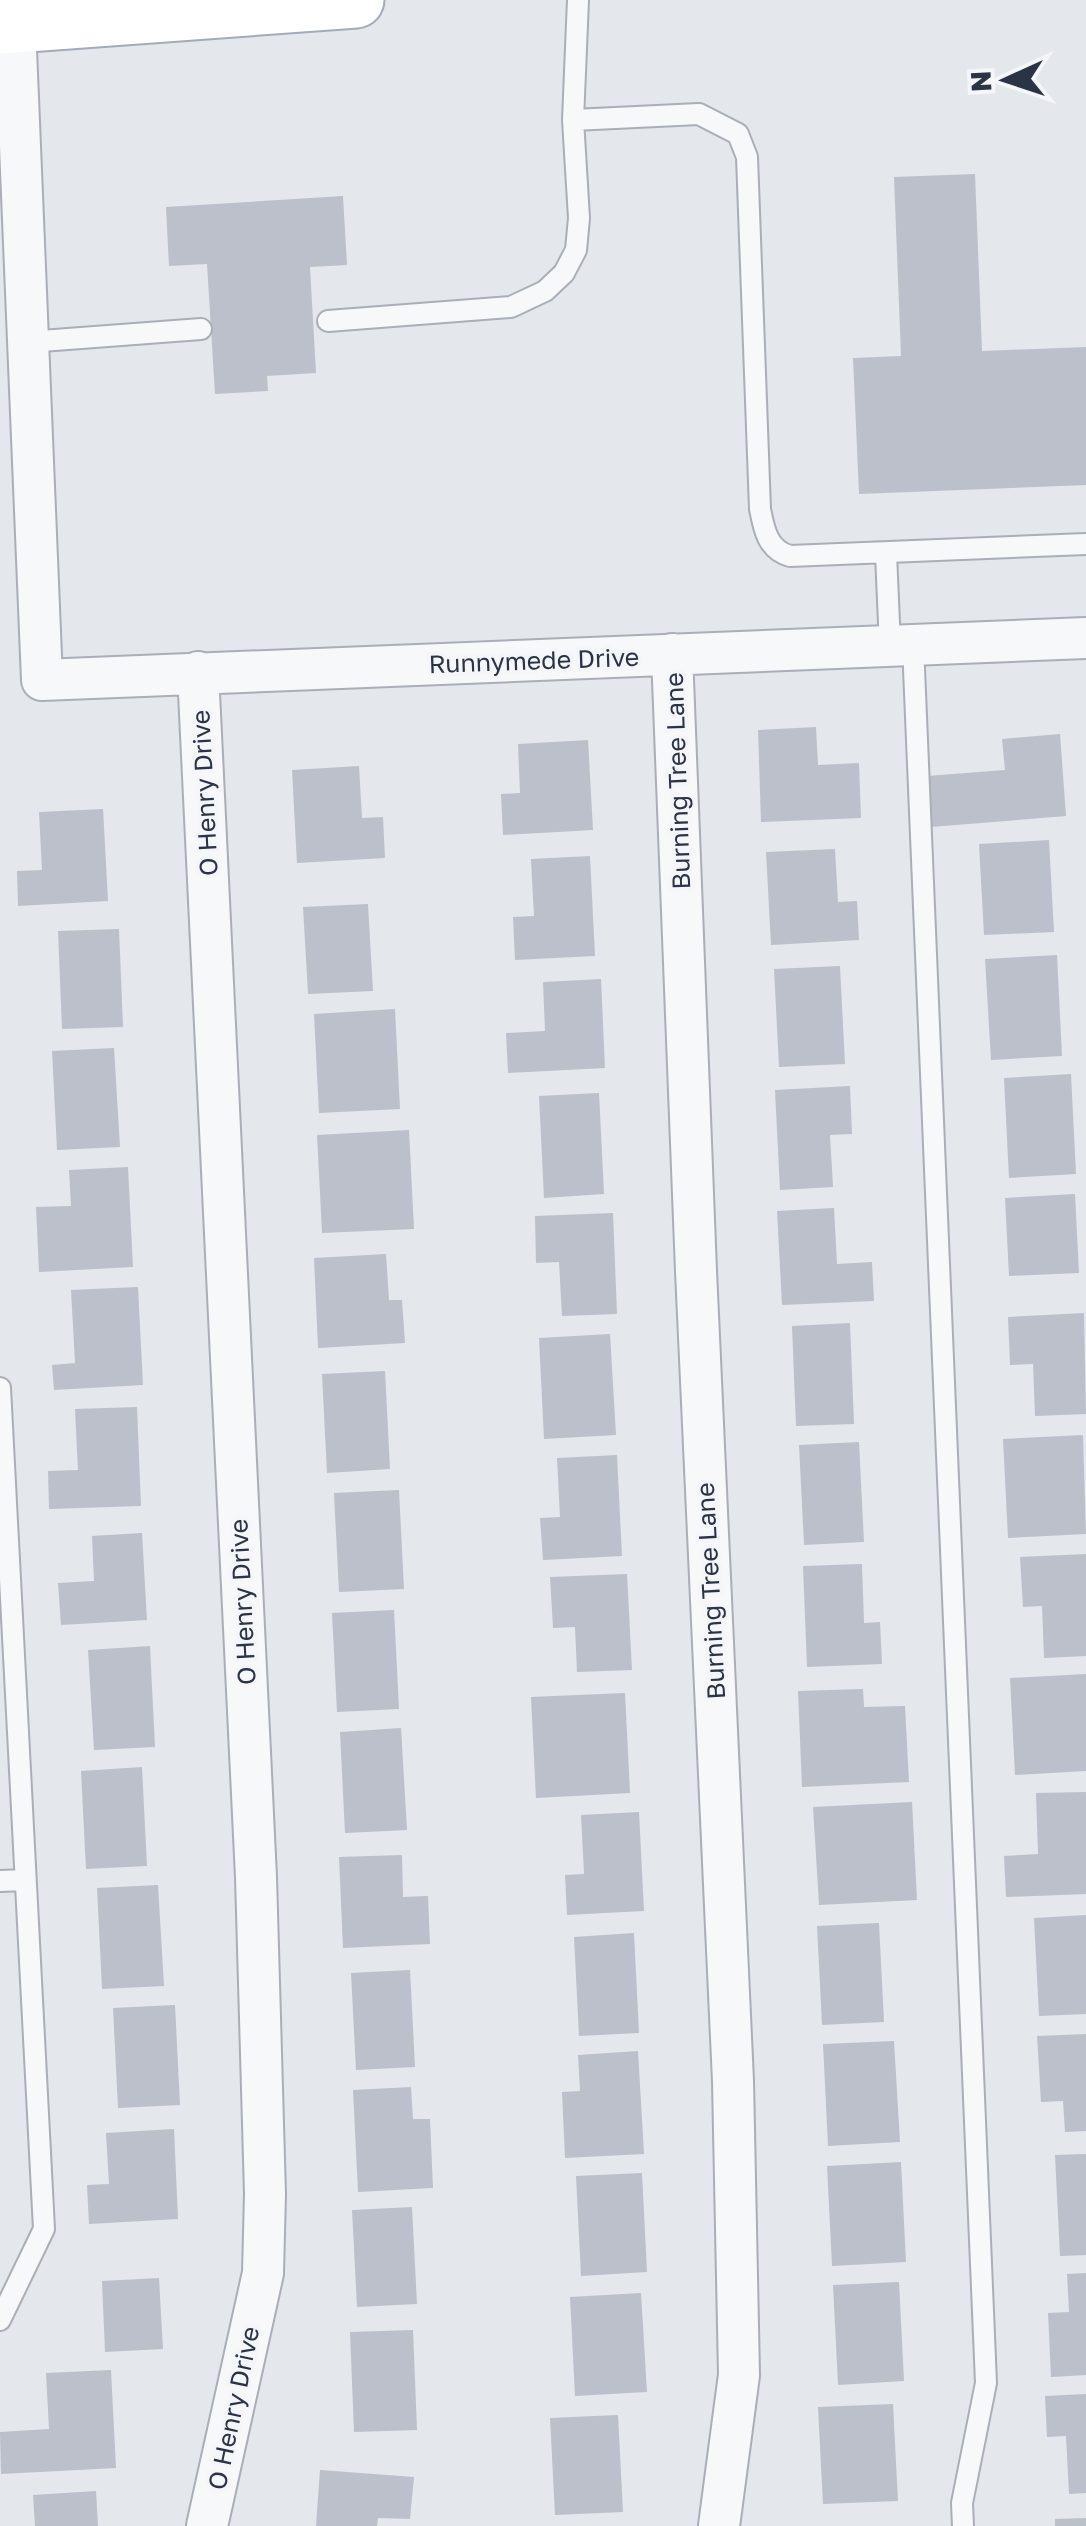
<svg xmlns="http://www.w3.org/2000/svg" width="1086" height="2526" font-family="'Golos Text',sans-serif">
	<rect width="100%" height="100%" fill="#e4e7ec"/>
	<!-- building -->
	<path fill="#bbc0ca" d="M975,174L982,351L1086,347V485L859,494L853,358L901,356L894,177Z
		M343,196L347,265L310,267L316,373L267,376L268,391L215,394L207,264L169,266L166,207Z
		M816,727L818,765L859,763L861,818L761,822L758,730Z
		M1060,734L1066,816L931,827L927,776L1005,770L1002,739Z
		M588,740L593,830L503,835L501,794L520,793L518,744Z
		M359,766L362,818L383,817L385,858L297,863L292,770Z
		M103,809L108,901L18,906L17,871L42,870L39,812Z
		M1049,840L1054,932L984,935L979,844Z
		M835,849L838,902L857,901L859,940L771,945L766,852Z
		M590,856L595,956L515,960L513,917L534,916L531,859Z
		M368,904L373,991L308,994L303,907Z
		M119,929L123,1027L62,1029L58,931Z
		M1057,955L1062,1056L991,1060L985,959Z
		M840,966L845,1064L779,1067L774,969Z
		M601,979L605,1068L508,1073L506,1033L545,1031L543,982Z
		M395,1009L400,1109L319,1113L314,1014Z
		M114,1048L120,1147L57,1150L52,1051Z
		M1071,1074L1076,1174L1009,1178L1004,1078Z
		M850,1086L852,1134L830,1135L833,1187L780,1190L775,1090Z
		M599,1093L604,1194L544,1198L539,1096Z
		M409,1130L414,1229L322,1233L317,1135Z
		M128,1167L133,1267L39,1272L36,1207L71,1206L69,1170Z
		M1075,1194L1079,1273L1009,1276L1005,1198Z
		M834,1208L837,1264L872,1262L874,1301L782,1305L777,1211Z
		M613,1213L617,1314L562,1316L559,1262L536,1263L535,1216Z
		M386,1254L389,1300H402L405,1343L318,1348L314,1258Z
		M138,1287L143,1385L54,1390L52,1365L75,1363L71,1290Z
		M1084,1313L1086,1414L1035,1416L1033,1364L1010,1365L1008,1317Z
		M850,1323L854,1424L796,1426L792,1326Z
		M610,1334L616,1435L544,1439L539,1338Z
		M385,1371L390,1469L327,1473L322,1374Z
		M137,1407L141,1506L49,1509L48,1471L78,1470L75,1409Z
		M1083,1435L1086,1534L1008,1538L1003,1439Z
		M859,1442L864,1542L804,1545L799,1445Z
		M617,1455L622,1556L543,1560L540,1518L560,1517L557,1458Z
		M399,1490L404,1589L339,1592L334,1493Z
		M142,1533L147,1620L61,1625L58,1583L94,1581L92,1536Z
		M1086,1554V1656L1044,1658L1042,1606L1023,1607L1020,1557Z
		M862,1564L864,1623L880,1622L882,1664L807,1667L803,1566Z
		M627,1574L632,1670L577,1672L575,1627L553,1628L550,1577Z
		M394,1610L399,1709L337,1712L332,1613Z
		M150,1646L155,1747L94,1750L88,1650Z
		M1086,1674V1771L1015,1775L1010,1678Z
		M863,1689L864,1707L905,1706L909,1782L802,1787L798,1691Z
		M625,1693L630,1793L536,1798L531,1697Z
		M401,1728L407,1830L345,1833L340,1732Z
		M142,1767L147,1866L86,1869L81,1771Z
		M1086,1792V1894L1006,1897L1004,1856L1038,1854L1036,1793Z
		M912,1802L917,1900L819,1905L813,1807Z
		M639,1812L644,1911L567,1915L565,1875L584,1874L581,1815Z
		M402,1855L403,1897L428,1896L430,1944L343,1948L339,1857Z
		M158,1885L164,1986L102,1989L97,1888Z
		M1086,1915V2014L1039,2016L1034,1918Z
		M879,1923L884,2022L822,2025L817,1926Z
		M634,1933L639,2033L579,2036L574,1937Z
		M410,1970L415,2067L356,2070L351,1973Z
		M175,2005L180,2105L118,2108L113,2008Z
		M1086,2034V2131L1065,2132L1063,2101L1041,2102L1037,2036Z
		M894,2041L900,2142L828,2146L823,2044Z
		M638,2051L644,2154L565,2158L562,2092L580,2091L578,2055Z
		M411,2087L413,2119H430L433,2188L358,2192L353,2090Z
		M174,2129L178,2219L89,2224L87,2185L109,2184L106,2133Z
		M1086,2154V2255L1060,2256L1055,2155Z
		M901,2162L906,2262L832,2266L827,2166Z
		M642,2173L647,2272L581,2276L576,2176Z
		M412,2207L417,2304L357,2307L352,2210Z
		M1086,2273V2375L1051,2377L1048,2313L1069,2312L1067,2274Z
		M159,2278L163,2349L105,2352L102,2281Z
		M899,2282L904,2381L838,2385L833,2285Z
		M641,2293L647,2392L575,2396L570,2297Z
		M413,2330L417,2430L354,2432L350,2332Z
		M111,2370L116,2468L1,2474L0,2432L49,2429L46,2373Z
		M1086,2394V2493L1069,2494L1066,2436L1047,2437L1045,2396Z
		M893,2404L898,2501L823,2504L818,2407Z
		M618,2415L623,2512L555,2515L550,2418Z
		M320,2470L414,2477L410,2519L378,2518L377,2526H316Z
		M96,2491L98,2526H35L33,2495Z
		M1086,2518V2526H1055V2519Z"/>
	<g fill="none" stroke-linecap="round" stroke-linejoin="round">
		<defs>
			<path id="lane" d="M573,120L699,114L738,134L747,157L760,509C764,530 768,550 790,556L1086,544
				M328,321L511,307L545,291L564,273L576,250L579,218L573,120L578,0
				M28,342L201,329
				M886,554L890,646
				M913,645L986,2383L962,2503L963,2526
				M0,1388L44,2229L0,2320
				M0,1881L25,1880"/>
			<path id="street" d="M25,1L15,25L42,680L1086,638
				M672,654L696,1271L733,2081L739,2375L719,2526
				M198,672L256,1877L265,2194L263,2273L207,2526"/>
			<path id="primary" d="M0,26L356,0"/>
		</defs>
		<!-- lane casing -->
		<use href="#lane" stroke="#a9aeb7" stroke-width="24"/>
		<!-- street casing -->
		<use href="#street" stroke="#a9aeb7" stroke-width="44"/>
		<!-- primary casing -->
		<use href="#primary" stroke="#a3abb8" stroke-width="59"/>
		<!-- lane -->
		<use href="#lane" stroke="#f7f8fa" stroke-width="20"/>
		<!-- street -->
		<use href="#street" stroke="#f7f8fa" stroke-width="40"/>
		<!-- primary -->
		<use href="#primary" stroke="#fff" stroke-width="55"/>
	</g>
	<g text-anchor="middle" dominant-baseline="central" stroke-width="8" stroke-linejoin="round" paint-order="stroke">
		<!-- street labels -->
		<g font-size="25" fill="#2b3445" stroke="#f4f6f9">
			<text transform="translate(534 660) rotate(-2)">Runnymede Drive</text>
			<text transform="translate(677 781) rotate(-92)">Burning Tree Lane</text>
			<text transform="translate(204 793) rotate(-93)">O Henry Drive</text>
			<text transform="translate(710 1591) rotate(-93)">Burning Tree Lane</text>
			<text transform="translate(242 1602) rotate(-93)">O Henry Drive</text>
			<text transform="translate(233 2408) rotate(-78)">O Henry Drive</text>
		</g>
	</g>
	<!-- north arrow -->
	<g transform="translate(1006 80) rotate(267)" stroke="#f4f6f9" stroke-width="8" paint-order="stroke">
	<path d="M0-8L18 38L0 25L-18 38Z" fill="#2b3445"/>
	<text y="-15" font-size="28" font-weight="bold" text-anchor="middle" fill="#2b3445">N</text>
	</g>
</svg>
